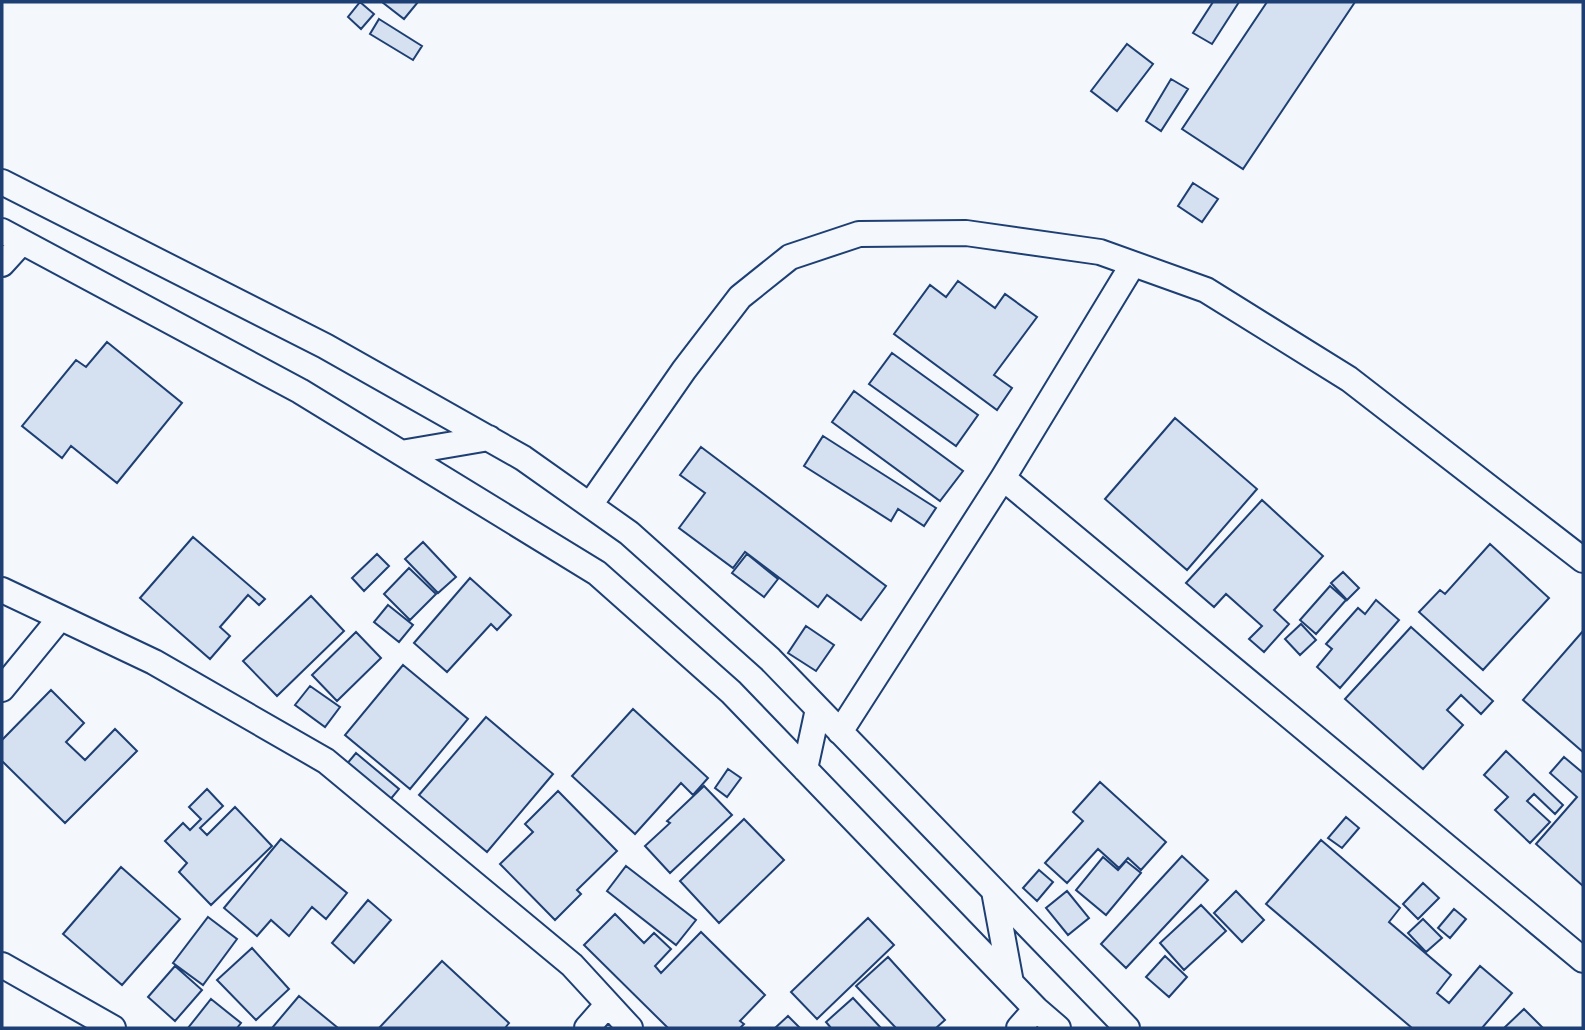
<svg xmlns="http://www.w3.org/2000/svg" width="1585" height="1030" font-family="Helvetica,sans-serif">
	<rect width="100%" height="100%" fill="#f4f7fb"/>
	<!-- building -->
	<path fill="#d5e0f0" stroke="#1d3f73" stroke-width="2" d="M360,2L374,14L361,29L348,17Z
		M382,2H418L404,19Z
		M1213,2H1239L1212,44L1193,33Z
		M1267,2H1355L1243,169L1182,129Z
		M379,19L422,46L413,60L370,34Z
		M1127,44L1153,64L1117,111L1091,91Z
		M1171,79L1188,89L1161,131L1146,121Z
		M1193,183L1218,199L1202,222L1178,206Z
		M958,281L995,308L1005,294L1037,317L994,375L1012,388L997,410L894,334L930,285L946,297Z
		M107,342L182,403L117,483L71,446L62,458L22,426L76,360L86,367Z
		M892,353L978,415L956,446L869,384Z
		M854,391L963,471L940,501L832,422Z
		M1175,418L1257,489L1187,570L1105,499Z
		M823,436L936,508L924,526L898,509L891,521L804,466Z
		M701,447L886,586L861,620L827,595L818,607L745,552L733,568L679,528L705,493L680,475Z
		M1262,500L1323,556L1274,610L1289,624L1264,652L1249,639L1262,626L1226,594L1214,607L1186,583Z
		M193,537L265,599L259,605L248,595L220,627L230,636L210,659L140,598Z
		M423,542L456,577L438,593L405,559Z
		M1490,544L1549,598L1483,670L1419,612L1440,590L1445,594Z
		M377,554L389,566L364,591L352,578Z
		M747,554L778,579L764,597L732,573Z
		M409,568L436,594L410,620L384,594Z
		M1343,572L1359,588L1347,600L1331,583Z
		M470,578L511,615L497,630L491,624L447,672L414,643Z
		M1330,586L1346,600L1316,634L1300,620Z
		M311,596L344,631L277,696L243,661Z
		M1376,600L1399,620L1340,688L1317,667L1332,649L1326,644L1358,608L1365,614Z
		M388,605L413,625L399,642L374,622Z
		M1301,624L1316,640L1300,655L1285,639Z
		M806,626L834,645L816,671L788,653Z
		M1411,627L1493,701L1481,714L1461,695L1447,710L1463,725L1423,769L1345,699Z
		M1583,631V752L1523,700Z
		M356,632L381,658L337,701L312,675Z
		M403,665L468,719L410,789L345,735Z
		M310,686L340,707L325,727L295,705Z
		M51,690L84,723L66,742L85,760L115,729L137,751L65,823L2,761V740Z
		M633,709L708,778L693,795L681,783L635,834L572,776Z
		M486,717L553,774L487,852L419,795Z
		M1506,751L1563,805L1555,814L1534,794L1527,801L1550,822L1530,843L1495,810L1508,797L1484,775Z
		M356,753L399,789L389,801L346,765Z
		M1564,757L1583,773V886L1536,844L1577,797L1550,773Z
		M728,769L741,778L727,797L715,788Z
		M1100,782L1166,842L1141,870L1128,858L1119,868L1098,849L1067,883L1045,863L1083,821L1073,812Z
		M704,786L732,815L670,873L645,846L670,823L667,821Z
		M207,789L223,806L200,828L207,835L235,807L272,846L211,905L179,872L187,863L165,841L183,823L190,830L201,819L189,807Z
		M558,791L617,851L577,890L581,894L555,920L500,864L533,832L525,824Z
		M1346,817L1359,828L1342,848L1328,838Z
		M744,819L784,860L719,923L680,881Z
		M281,839L347,893L326,919L312,907L289,936L271,920L257,936L224,908Z
		M1321,840L1400,908L1389,922L1451,975L1437,993L1449,1003L1480,966L1512,993L1482,1028H1412L1266,904Z
		M1182,856L1208,880L1126,968L1101,944Z
		M1103,857L1118,870L1126,861L1141,873L1106,915L1076,890Z
		M626,866L696,920L676,945L607,891Z
		M121,867L180,919L122,985L63,934Z
		M1039,870L1053,882L1037,901L1023,888Z
		M1423,883L1439,898L1418,919L1403,904Z
		M1067,891L1089,918L1068,935L1046,908Z
		M1236,891L1264,920L1242,942L1214,913Z
		M368,900L391,920L354,963L332,943Z
		M1201,905L1226,931L1184,970L1160,943Z
		M1454,909L1466,919L1450,938L1438,928Z
		M615,914L644,943L654,933L671,949L655,966L661,973L701,932L765,995L740,1021L744,1024L740,1028H668L584,945Z
		M208,917L237,939L203,985L173,963Z
		M868,918L894,945L817,1019L791,992Z
		M1423,919L1442,938L1426,952L1408,933Z
		M252,948L289,989L256,1020L217,980Z
		M1165,956L1187,977L1169,997L1146,977Z
		M888,957L945,1020L936,1028H896L856,986Z
		M442,961L509,1023L505,1028H379Z
		M175,966L202,990L175,1021L148,997Z
		M299,996L338,1028H272Z
		M853,998L881,1028H831L826,1022Z
		M211,999L241,1023L237,1028H188Z
		M1524,1009L1543,1028H1504Z
		M788,1016L800,1028H775Z"/>
	<g fill="none" stroke-linecap="round" stroke-linejoin="round">
		<defs>
			<path id="street" d="M2,182L325,346L523,458L629,533L770,659L1127,1028
				M2,231L300,391L597,573L731,692L1036,1009L1058,1028
				M2,264L22,242
				M401,453L489,438
				M1003,478L1583,960
				M590,505L684,370L740,297L790,257L859,234L966,233L1100,252L1206,290L1349,379L1583,560
				M2,590L154,662L326,761L572,965L630,1028
				M2,689L60,618
				M840,732L1003,478L1133,264
				M805,769L818,709
				M994,891L1011,983
				M2,965L113,1028
				M587,1028L608,1004
				M1019,1028L1036,1009"/>
		</defs>
		<!-- street casing -->
		<use href="#street" stroke="#1d3f73" stroke-width="28"/>
		<!-- street -->
		<use href="#street" stroke="#f4f7fb" stroke-width="24"/>
	</g>
	<!-- border -->
	<rect width="1585" height="1030" fill="none" stroke="#1d3f73" stroke-width="7"/>
</svg>
